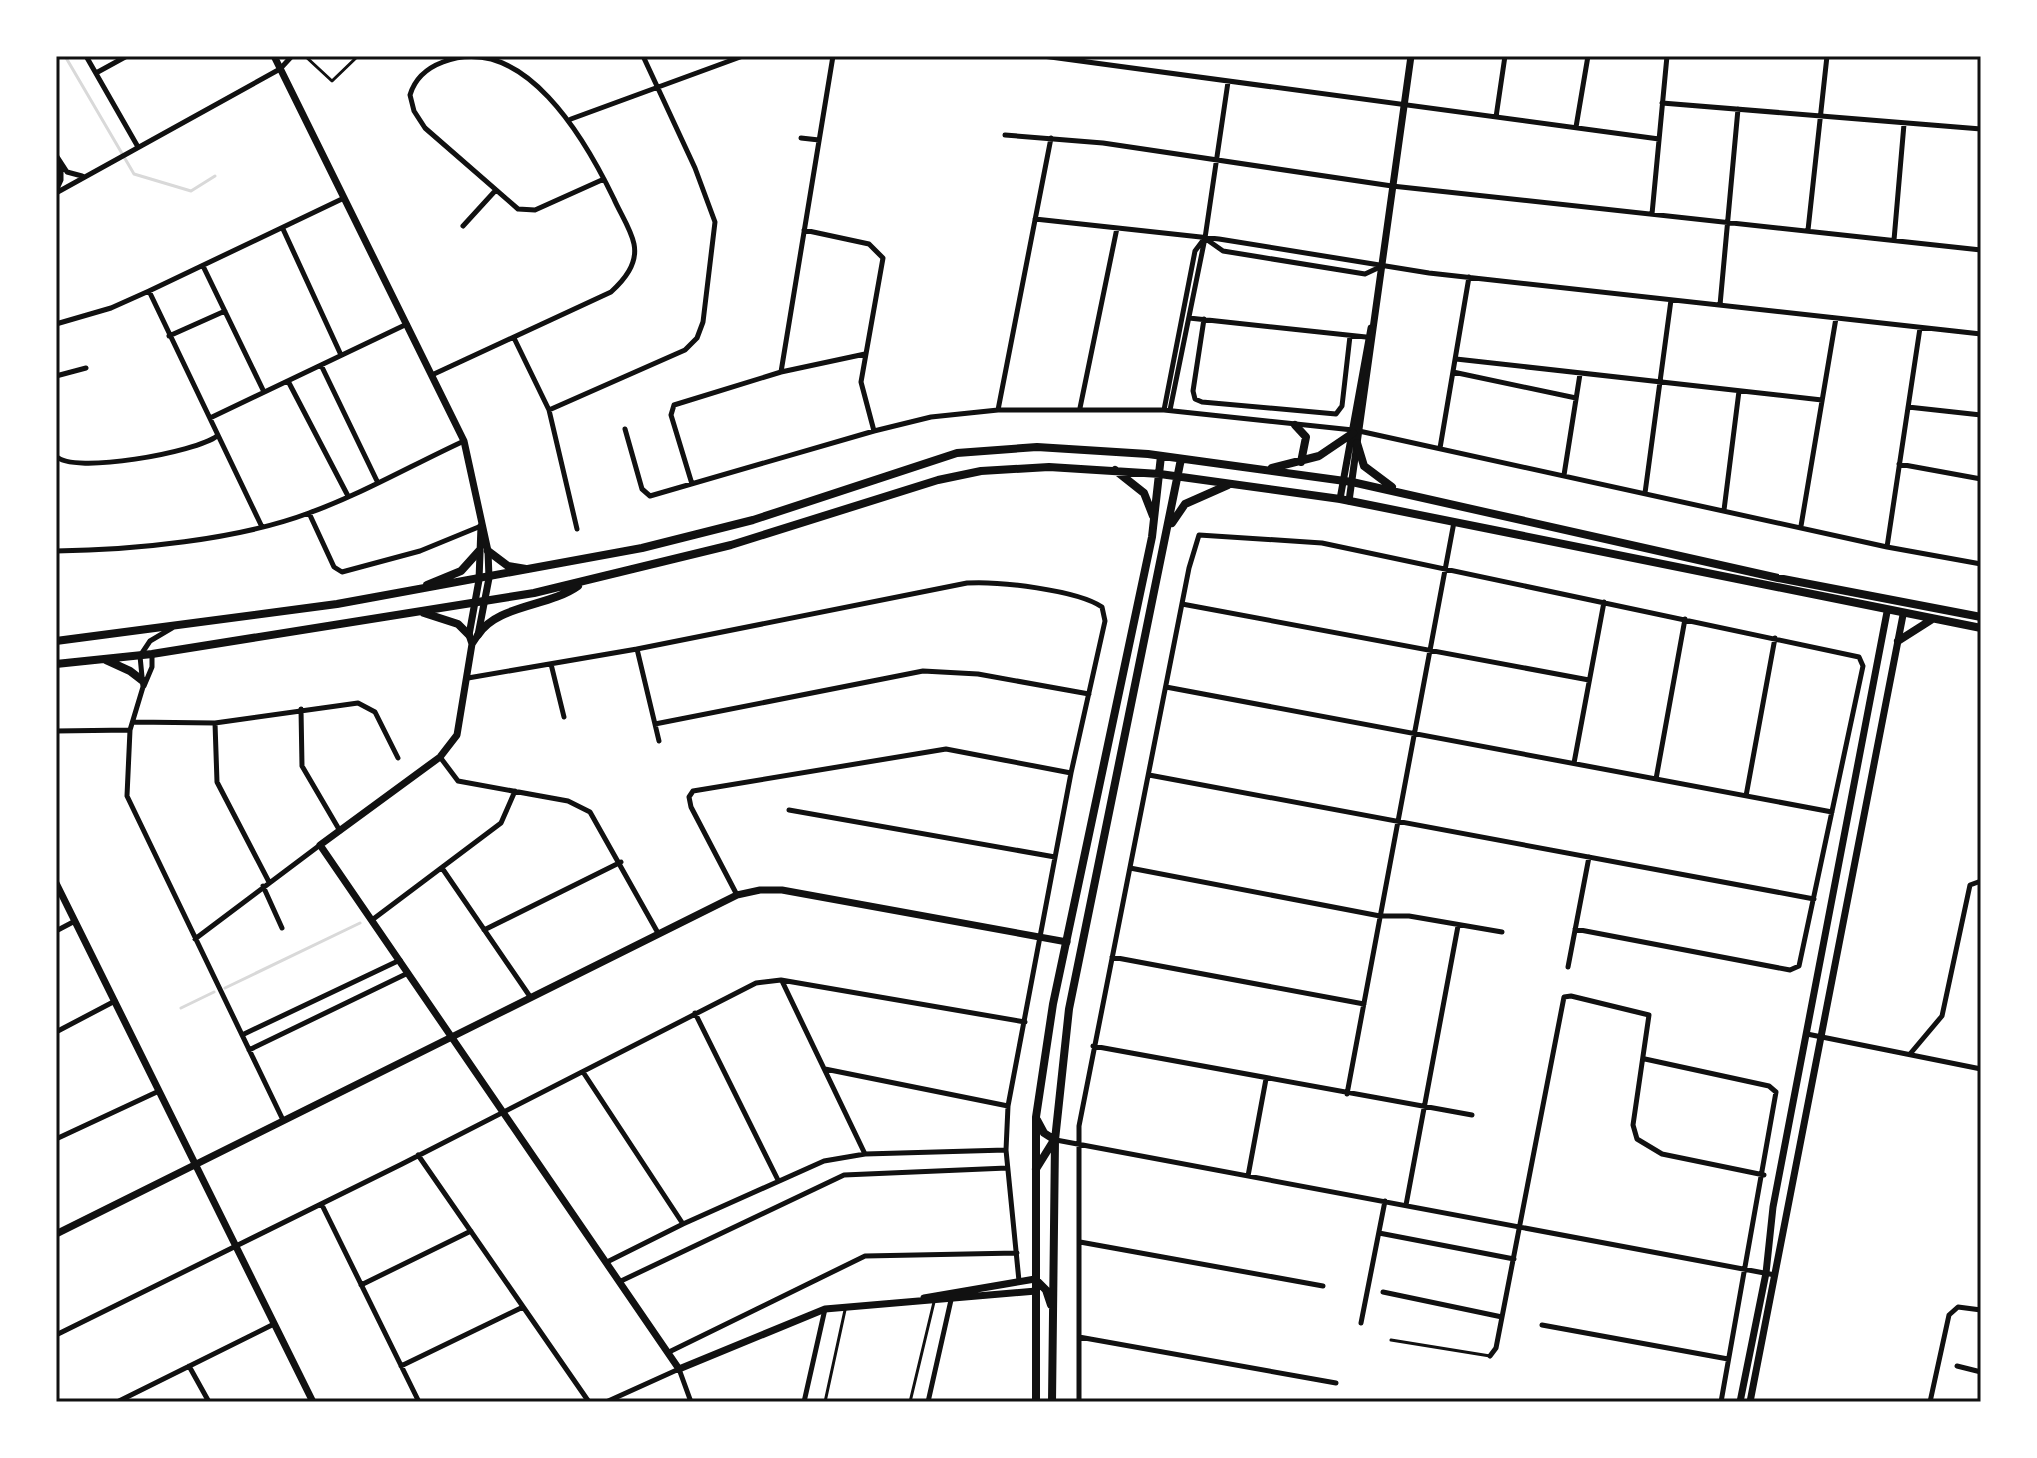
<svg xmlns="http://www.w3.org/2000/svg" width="2037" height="1458" font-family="'Times New Roman',serif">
	<rect width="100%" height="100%" fill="#fff"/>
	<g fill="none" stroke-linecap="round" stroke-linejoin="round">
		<!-- stream -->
		<path stroke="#d9d9d9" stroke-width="3" d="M65,56L134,174L191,191L215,176
			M225,988L360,923
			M181,1008L214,992"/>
		<!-- service -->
		<path stroke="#111" stroke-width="3" d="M305,56L332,81L358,56
			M1391,1340L1490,1356
			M825,1402L845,1310
			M910,1402L934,1302"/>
		<!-- minor -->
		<path stroke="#111" stroke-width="5" d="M86,56L138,147
			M1043,56L1659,139
			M96,73L127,56
			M1662,103L1981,129
			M1496,117L1505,56
			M571,119L743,56
			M1576,127L1588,56
			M1005,135L1103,143L1392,186L1981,250
			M801,138L819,140
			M56,155L67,172L82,176
			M56,191L61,180V165
			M56,193L280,69L292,56
			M1652,214L1667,56
			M1035,219L1219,239L1429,273L1981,334
			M463,226L495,191
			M283,229L341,355
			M804,230L869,244L883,258L861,382L874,431
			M1808,230L1827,56
			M1206,239L1223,251L1365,274L1380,267
			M1894,240L1904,124
			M203,266L264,392
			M149,291L262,527
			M1720,305L1738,109
			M1189,318L1366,337
			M1204,319L1193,391L1195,399L1202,402L1336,414L1342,406L1350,336
			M56,324L111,308L149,291L344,198
			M169,336L225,311
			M514,338L549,410L577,529
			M1456,359L1822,400
			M321,365L377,481
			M781,372L833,56
			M1453,372L1576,398
			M434,374L611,292C624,280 638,264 634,244C631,229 620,213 614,199C586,141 524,31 443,62C427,68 415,78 410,95L414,111L425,128L518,209L535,210L604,179
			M56,376L86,368
			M288,381L348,496
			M1908,407L1981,415
			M1080,408L1117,228
			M549,410L685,350L697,338L703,322L715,222L695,168L643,56
			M998,410L1051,138
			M1164,410L1195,251L1204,239
			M1170,410L1205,238L1228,82
			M210,418L407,324
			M625,429L642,489L650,496L874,431L931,417L998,410H1164L1353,430
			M1359,431L1887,547L1981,564
			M1440,448L1469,277
			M56,456C72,475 197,452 217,436
			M1899,464L1981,479
			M1564,475L1580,374
			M692,484L671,415L674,405L781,372L865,354
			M1645,493L1671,300
			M1724,510L1739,391
			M309,513L334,567L342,572L420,551L481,526
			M1801,526L1836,318
			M1887,547L1920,328
			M56,551C133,550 237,540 309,513C362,494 412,465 464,441
			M1182,604L1589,680
			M172,628L150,641L140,656L143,687L130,730L127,796L283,1120
			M637,649L659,741
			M551,664L564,717
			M468,678L637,649L967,583C998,581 1077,590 1102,607L1105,621L1071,773L1008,1106L1006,1150L1019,1281
			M144,686L152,667V654
			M1166,687L1832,812
			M301,709L302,766L340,831
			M133,722L215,723L358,703L375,712L398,758
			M215,723L217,782L269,882
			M655,724L923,671L978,674L1089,694
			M56,731L130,730
			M440,757L458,781L568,801L590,812L658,933
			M1574,763L1604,602
			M1149,775L1814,899
			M1656,779L1685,619
			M1746,796L1775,638
			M789,810L1055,857
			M442,868L531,998
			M1130,868L1380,916H1409L1502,932
			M263,886L282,928
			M737,895L691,807L689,797L693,791L946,749L1071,773
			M372,920L501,823L515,791
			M484,930L621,862
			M56,931L75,921
			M195,939L320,845
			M1112,957L1364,1004
			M1568,967L1589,857
			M782,981L865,1154
			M695,1013L778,1180
			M56,1032L115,1001
			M1807,1034L1981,1069
			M242,1035L400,960
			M1093,1046L1472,1115
			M249,1050L408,973
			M1910,1054L1942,1016L1970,885L1981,881
			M1645,1059L1769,1086L1776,1092L1721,1402
			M825,1069L1008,1106
			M583,1072L683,1224
			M1347,1094L1454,522
			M56,1139L159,1091
			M1056,1140L1775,1275
			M418,1155L589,1402
			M1248,1176L1266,1079
			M322,1205L419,1402
			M1406,1205L1458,926
			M1379,1233L1514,1259
			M1080,1242L1323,1286
			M607,1262L683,1224L824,1161L865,1154L1006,1150
			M621,1281L844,1175L1007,1168
			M361,1285L471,1231
			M1383,1292L1502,1317
			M1361,1323L1385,1201
			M1542,1325L1728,1359
			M56,1335L402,1164L756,983L781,980L1025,1022
			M1079,1337L1336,1383
			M669,1352L865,1256L1017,1253
			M1490,1356L1496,1348L1564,997L1571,996L1649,1015L1633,1125L1637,1139L1662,1154L1764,1175
			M189,1366L209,1402
			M401,1366L523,1307
			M1957,1366L1981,1372
			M117,1402L274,1324
			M606,1402L679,1369L691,1402
			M804,1402L825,1309
			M928,1402L951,1300
			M1079,1402V1126L1189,568L1199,535L1322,543L1859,657L1863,666L1799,966L1790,970L1575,929
			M1930,1402L1949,1315L1958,1307L1981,1310"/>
		<!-- tertiary -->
		<path stroke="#111" stroke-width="7" d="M274,56L464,441L488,551L489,578L478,635L472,644
			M1340,499L1371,328
			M1349,501L1411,56
			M481,526L479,580L469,635L472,644L457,735L440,757L320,845L679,1369L825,1309L1036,1291
			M56,883L313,1402
			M56,1234L737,895L760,890H782L1067,942
			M924,1298L1035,1279
			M1740,1402L1766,1273L1773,1207L1887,612
			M1750,1402L1903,615"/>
		<!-- secondary -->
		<path stroke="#111" stroke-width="8" d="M1295,425L1306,437L1301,462
			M1357,443L1364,466L1392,487
			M1272,468L1319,456L1353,433
			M1115,470L1144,493L1153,516
			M1172,523L1185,504L1228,485
			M488,551L508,566L526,569
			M427,585L461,571L479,551
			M424,613L458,624L469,635
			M478,635C496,605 549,607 578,586
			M56,641L337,604L642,548L753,520L957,453L1037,447L1148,454L1352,482L1778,578L1981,617
			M1898,641L1931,620
			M106,660L130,671L143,681
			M56,664L152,654L534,593L731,545L938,480L981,471L1049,467L1160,474L1340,499L1981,628
			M1037,1120L1044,1133L1055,1140
			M1036,1169L1054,1140
			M1035,1279L1046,1290L1051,1305
			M1036,1402V1117L1053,1004L1152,537L1161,456
			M1052,1402L1055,1140L1069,1009L1181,459"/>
	</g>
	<!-- border -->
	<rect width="2037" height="1458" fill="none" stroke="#ffffff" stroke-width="116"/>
	<rect x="58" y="58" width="1921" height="1342" fill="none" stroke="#111" stroke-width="3"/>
</svg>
